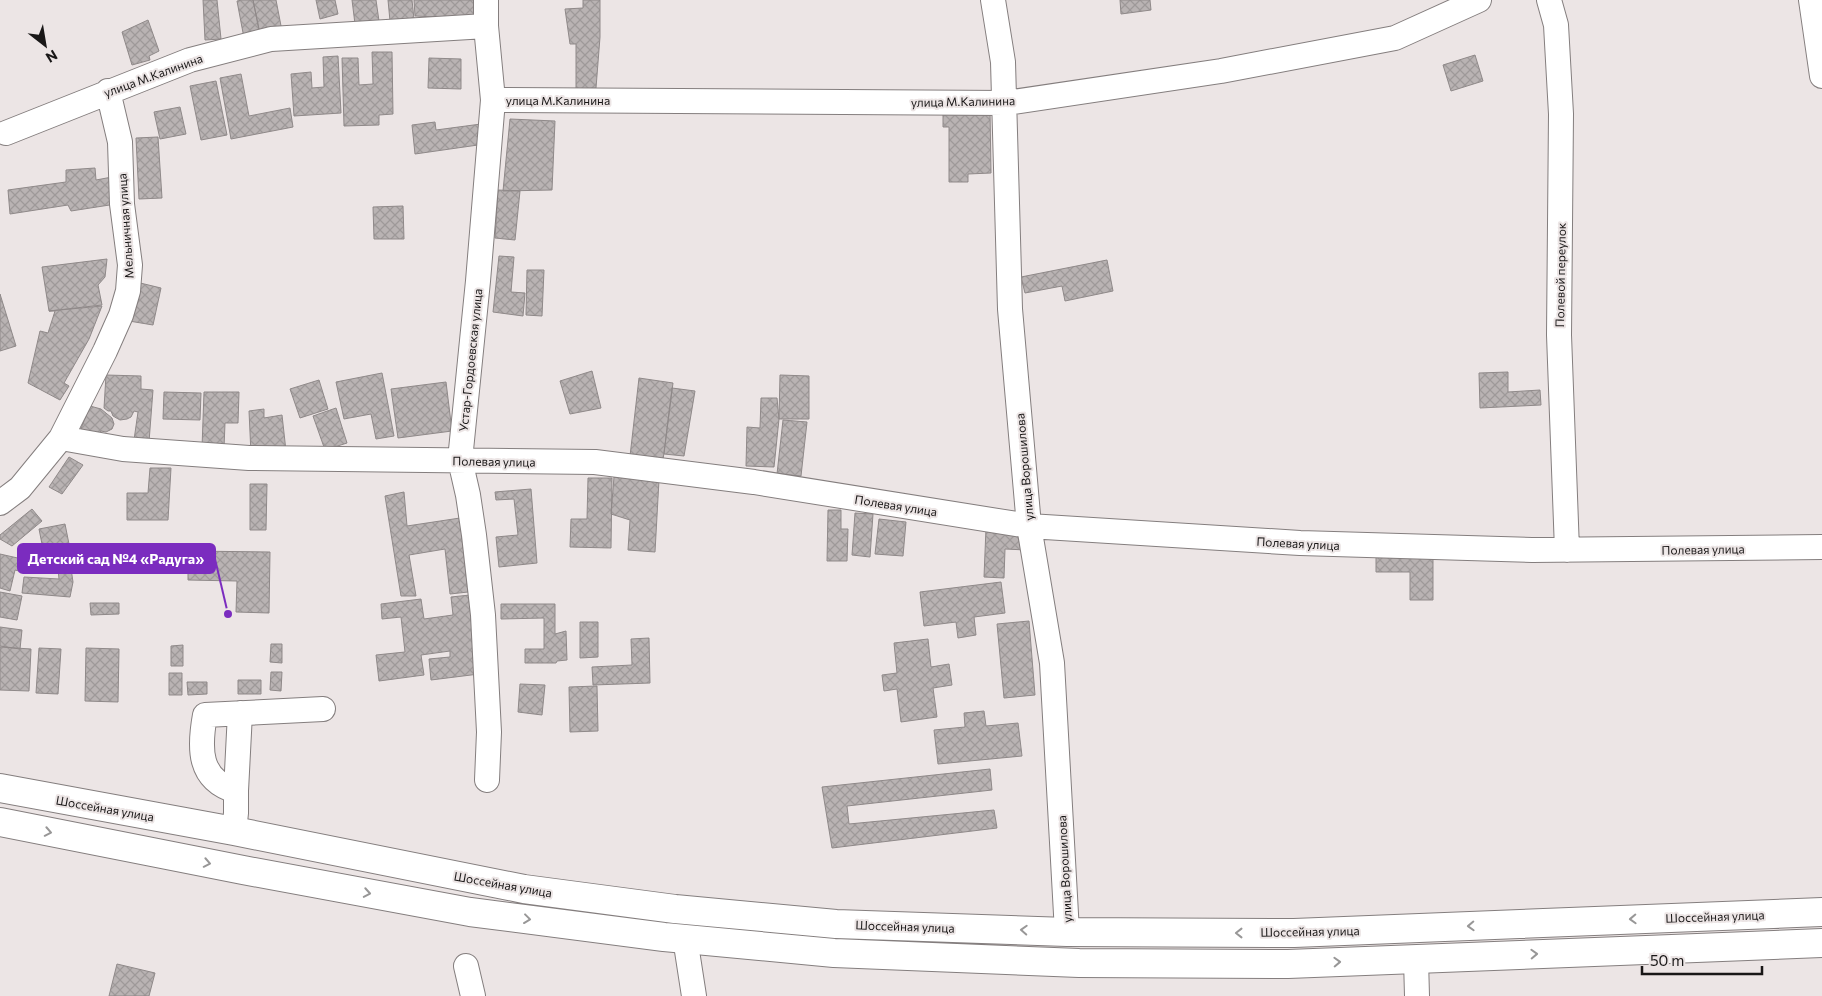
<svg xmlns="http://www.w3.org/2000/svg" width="1822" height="996" font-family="Commissioner,sans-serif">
	<defs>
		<pattern id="building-cross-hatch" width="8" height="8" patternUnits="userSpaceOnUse" patternTransform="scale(1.25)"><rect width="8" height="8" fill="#b9b3b3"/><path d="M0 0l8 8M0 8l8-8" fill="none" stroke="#9e9999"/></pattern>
	</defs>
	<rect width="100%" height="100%" fill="#ece5e5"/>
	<!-- building -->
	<path fill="url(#building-cross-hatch)" stroke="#8f8989" d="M203,0H217L221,39L205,40Z
		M242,0H253L260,34L244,38L237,1Z
		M253,0H276L282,31L260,35Z
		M316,0H335L338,14L320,19Z
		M352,0H376L379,21L355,24Z
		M388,0H412L414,19L390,21Z
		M414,0H479L477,19L415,16Z
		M583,0H600V37L596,88L576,89V44H570L565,9L583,8Z
		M1120,0H1150L1151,10L1121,14Z
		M148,20L159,51L149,56L150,60L132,65L122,32Z
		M372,52H392L393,114L379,115V125L344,126L342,58H358L359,85L373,84Z
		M1475,55L1483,81L1451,91L1443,65Z
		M338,56L341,113L294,116L291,74L311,72L312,88L324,87L323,57Z
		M429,58L461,59V89L428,88Z
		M241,74L249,116L290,108L293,127L231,139L220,78Z
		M216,81L227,135L201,140L190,86Z
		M180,107L186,134L160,139L154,112Z
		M990,111L991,173L968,174V182H949V127H943V112Z
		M510,119L555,121L552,190L503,191Z
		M435,122L436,130L481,124L478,145L415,154L412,125Z
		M158,137L162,198L139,199L136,138Z
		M95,168L96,180L112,177L116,204L71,211L68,205L10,214L8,190L66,182V170Z
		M498,190L520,191L515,240L495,238Z
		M403,206L404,239H374L373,207Z
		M499,256L514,257L511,292L525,293L523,316L493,312Z
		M107,259L105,277L98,285L102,305L49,311L42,267Z
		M1107,260L1113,291L1065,301L1062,286L1025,293L1021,277Z
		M527,270H544L542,316L526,315Z
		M136,282L161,288L153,325L129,321Z
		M0,294L16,346L0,351Z
		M102,306L89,339L64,383L69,386L60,400L28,383L40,331L48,333L55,311H49Z
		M592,371L601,408L570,414L560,381Z
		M1508,372V392L1540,390L1541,405L1480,408L1479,373Z
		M382,373L394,436L376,439L371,414L344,419L336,382Z
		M106,375L141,376V389L153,390L149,442L134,440L138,412L134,411L131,417L127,419L120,420L113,416L111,411H108L104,408Z
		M780,375L809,376V419H779Z
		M639,378L673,383L663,460L630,456Z
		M319,380L328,409L300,418L290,389Z
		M446,382L452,431L398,438L391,389Z
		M672,388L695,391L684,456L664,454Z
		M164,392L201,393L200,420L163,419Z
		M204,392H239L238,423H225L224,448H202Z
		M761,398H777L779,419L774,467L746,466L747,427L760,428Z
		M90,406L101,409L112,418L114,424L112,429L106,432L101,431L98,435L80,431Z
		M336,408L347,443L325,450L313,416Z
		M264,409V418L282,415L286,451L251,454L249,411Z
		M783,420L807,422L801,476L777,474Z
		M69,457L83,465L62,494L49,487Z
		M150,468H171L168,520H127V493H148Z
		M614,477L659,480L655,552L628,550L630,520L611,514Z
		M588,478H612L611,548L570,547L571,519H587Z
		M250,484H267L266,530H250Z
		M531,489L537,563L499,567L496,537L518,535L514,499L496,500L495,492Z
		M404,492L407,526L460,518L468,592L450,594L445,549L409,555L416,596H401L385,496Z
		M32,509L42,521L12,546L0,539V535Z
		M828,510H841V529H848L847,561H827Z
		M855,513L873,514L870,557L852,555Z
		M879,519L906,522L903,556L875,554Z
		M65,524L71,554L45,559L39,529Z
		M986,528L1027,529L1026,550L1005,549L1004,578L984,577Z
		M1376,549H1433V600H1410V572H1376Z
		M188,551L270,552L269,613L236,612L237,581L188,580Z
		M0,554L22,559L19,571L15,570L10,591L0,588Z
		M69,555L73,582L70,597L22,593L24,577L59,579L57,558Z
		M1001,582L1005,613L974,617L976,635L958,638L956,622L924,626L920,592Z
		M0,592L22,596L17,620L0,617Z
		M470,595L479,674L431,680L429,659L450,657V651L421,655L424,675L379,681L376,655L405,652L401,617L382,619L381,604L421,599L424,619L453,615L451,597Z
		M90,603H119V614L91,615Z
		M501,604H555V634L566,631L567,660L557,661L556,663H525V649H544V618L501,619Z
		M1029,621L1035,695L1004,698L997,624Z
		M580,622H598V657L580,658Z
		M0,627L22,630L20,649L0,646Z
		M649,638L650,683L593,685L592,667L632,665L631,639Z
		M928,639L931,667L949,664L952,685L933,688L937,717L901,722L897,689L884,691L882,675L897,673L894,643Z
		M271,644H282V663L270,662Z
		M183,645V666H171V646Z
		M0,647L31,649L29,691L0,690Z
		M39,648L61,649L58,694L36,693Z
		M86,648L119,649L118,702L85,701Z
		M271,672H282L281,691L270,690Z
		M169,673H182V695H169Z
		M238,680H261V694H238Z
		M187,682H207V694L188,695Z
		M520,684L545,685L542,715L518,712Z
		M597,686L598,731L570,732L569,687Z
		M984,711L986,726L1018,723L1022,756L938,764L934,730L965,727L964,713Z
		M990,769L992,790L847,806L849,824L994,810L997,828L832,848L822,787Z
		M117,964L155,973L149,996H109Z"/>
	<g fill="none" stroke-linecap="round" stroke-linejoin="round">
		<defs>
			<path id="minor" d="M486,0V26L493,100L478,281L460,460L468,495L474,535L483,615L489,732L487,780
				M993,0L1003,62L1010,309L1029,526L1052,663L1067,932
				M1549,0L1556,25L1561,114L1559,335L1567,550
				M1811,0L1822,76
				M493,100L1006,103L1221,71L1395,38L1479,0
				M6,133L190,60L271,39L486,26
				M61,438L105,351L121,315L128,291L130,265L122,204L120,142L108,91
				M0,503L20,488L61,438L123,449L249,458L595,462L754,482L1029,526L1300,543L1532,550L1822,547
				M236,791C198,780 199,748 205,715L323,709
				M234,831L236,813V791L240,713
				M685,938L694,996
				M1416,959L1417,996
				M466,966L473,996"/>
			<path id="major" d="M0,788L234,831L524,889L675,909L836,924L1067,932L1294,933L1822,912
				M0,822L243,870L470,912L664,937L834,953L1079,963L1288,964L1822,943"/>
		</defs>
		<!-- minor casing -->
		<use href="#minor" stroke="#847e7e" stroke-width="26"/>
		<!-- major casing -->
		<use href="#major" stroke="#847e7e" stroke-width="30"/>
		<!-- minor -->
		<use href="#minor" stroke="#fff" stroke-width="24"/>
		<!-- major -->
		<use href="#major" stroke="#fff" stroke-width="28"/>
	</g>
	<!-- one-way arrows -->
	<defs><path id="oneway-chevron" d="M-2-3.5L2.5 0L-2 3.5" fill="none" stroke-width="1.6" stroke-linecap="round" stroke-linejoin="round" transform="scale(1.25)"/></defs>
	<g stroke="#989797">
		<use href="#oneway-chevron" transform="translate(48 832) rotate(11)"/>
		<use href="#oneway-chevron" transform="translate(207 863) rotate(11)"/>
		<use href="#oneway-chevron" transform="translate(367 893) rotate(10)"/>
		<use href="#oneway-chevron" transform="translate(527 919) rotate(7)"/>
		<use href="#oneway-chevron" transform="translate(1633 919) rotate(178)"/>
		<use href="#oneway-chevron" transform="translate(1471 926) rotate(178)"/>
		<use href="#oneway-chevron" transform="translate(1024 930) rotate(-177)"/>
		<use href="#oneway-chevron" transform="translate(1239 933) rotate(-180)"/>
		<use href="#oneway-chevron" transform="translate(1534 954) rotate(-2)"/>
		<use href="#oneway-chevron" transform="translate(1337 962) rotate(-2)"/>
	</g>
	<g text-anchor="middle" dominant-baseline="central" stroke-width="4" stroke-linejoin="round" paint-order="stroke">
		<!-- street labels -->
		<g font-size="12" fill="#191717" stroke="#ece5e5">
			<text transform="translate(153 75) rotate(-20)">улица М.Калинина</text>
			<text x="558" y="100">улица М.Калинина</text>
			<text transform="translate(963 101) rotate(-1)">улица М.Калинина</text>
			<text transform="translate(125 226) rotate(-94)">Мельничная улица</text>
			<text transform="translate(1560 275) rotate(-89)">Полевой переулок</text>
			<text transform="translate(470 360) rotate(-84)">Устар-Гордоевская улица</text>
			<text transform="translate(494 461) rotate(1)">Полевая улица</text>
			<text transform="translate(1024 467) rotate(-95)">улица Ворошилова</text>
			<text transform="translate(896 505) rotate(9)">Полевая улица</text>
			<text transform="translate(1298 543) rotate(3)">Полевая улица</text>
			<text transform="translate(1703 549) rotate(-1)">Полевая улица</text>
			<text transform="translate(105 808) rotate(10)">Шоссейная улица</text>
			<text transform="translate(1064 869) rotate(-93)">улица Ворошилова</text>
			<text transform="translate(503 884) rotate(10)">Шоссейная улица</text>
			<text transform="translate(1715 916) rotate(-2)">Шоссейная улица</text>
			<text transform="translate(905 926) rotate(2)">Шоссейная улица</text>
			<text transform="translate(1310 931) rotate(-1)">Шоссейная улица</text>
		</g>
	</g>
	<!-- callouts -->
	<path fill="none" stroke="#7b2cbf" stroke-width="2" d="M228 614L215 559"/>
	<circle fill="#7b2cbf" stroke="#ece5e5" stroke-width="2" cx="228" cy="614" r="5"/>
	<rect fill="#7b2cbf" stroke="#7b2cbf" stroke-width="2" x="18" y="544" width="197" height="29" rx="5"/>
	<g font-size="14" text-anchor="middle" font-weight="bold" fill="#fff">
		<text x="116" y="564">Детский сад №4 «Радуга»</text>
	</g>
	<!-- north arrow -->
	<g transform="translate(45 45) rotate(149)" stroke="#ece5e5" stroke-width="4" paint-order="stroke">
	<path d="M0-4L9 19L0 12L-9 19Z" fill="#191717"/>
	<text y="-8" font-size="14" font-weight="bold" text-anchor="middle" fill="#191717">N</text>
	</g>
	<!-- scale -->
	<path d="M1642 966v8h120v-8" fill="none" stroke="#191717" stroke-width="2.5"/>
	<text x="1650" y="966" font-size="15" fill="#191717" stroke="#ece5e5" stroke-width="4" paint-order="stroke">50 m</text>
</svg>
